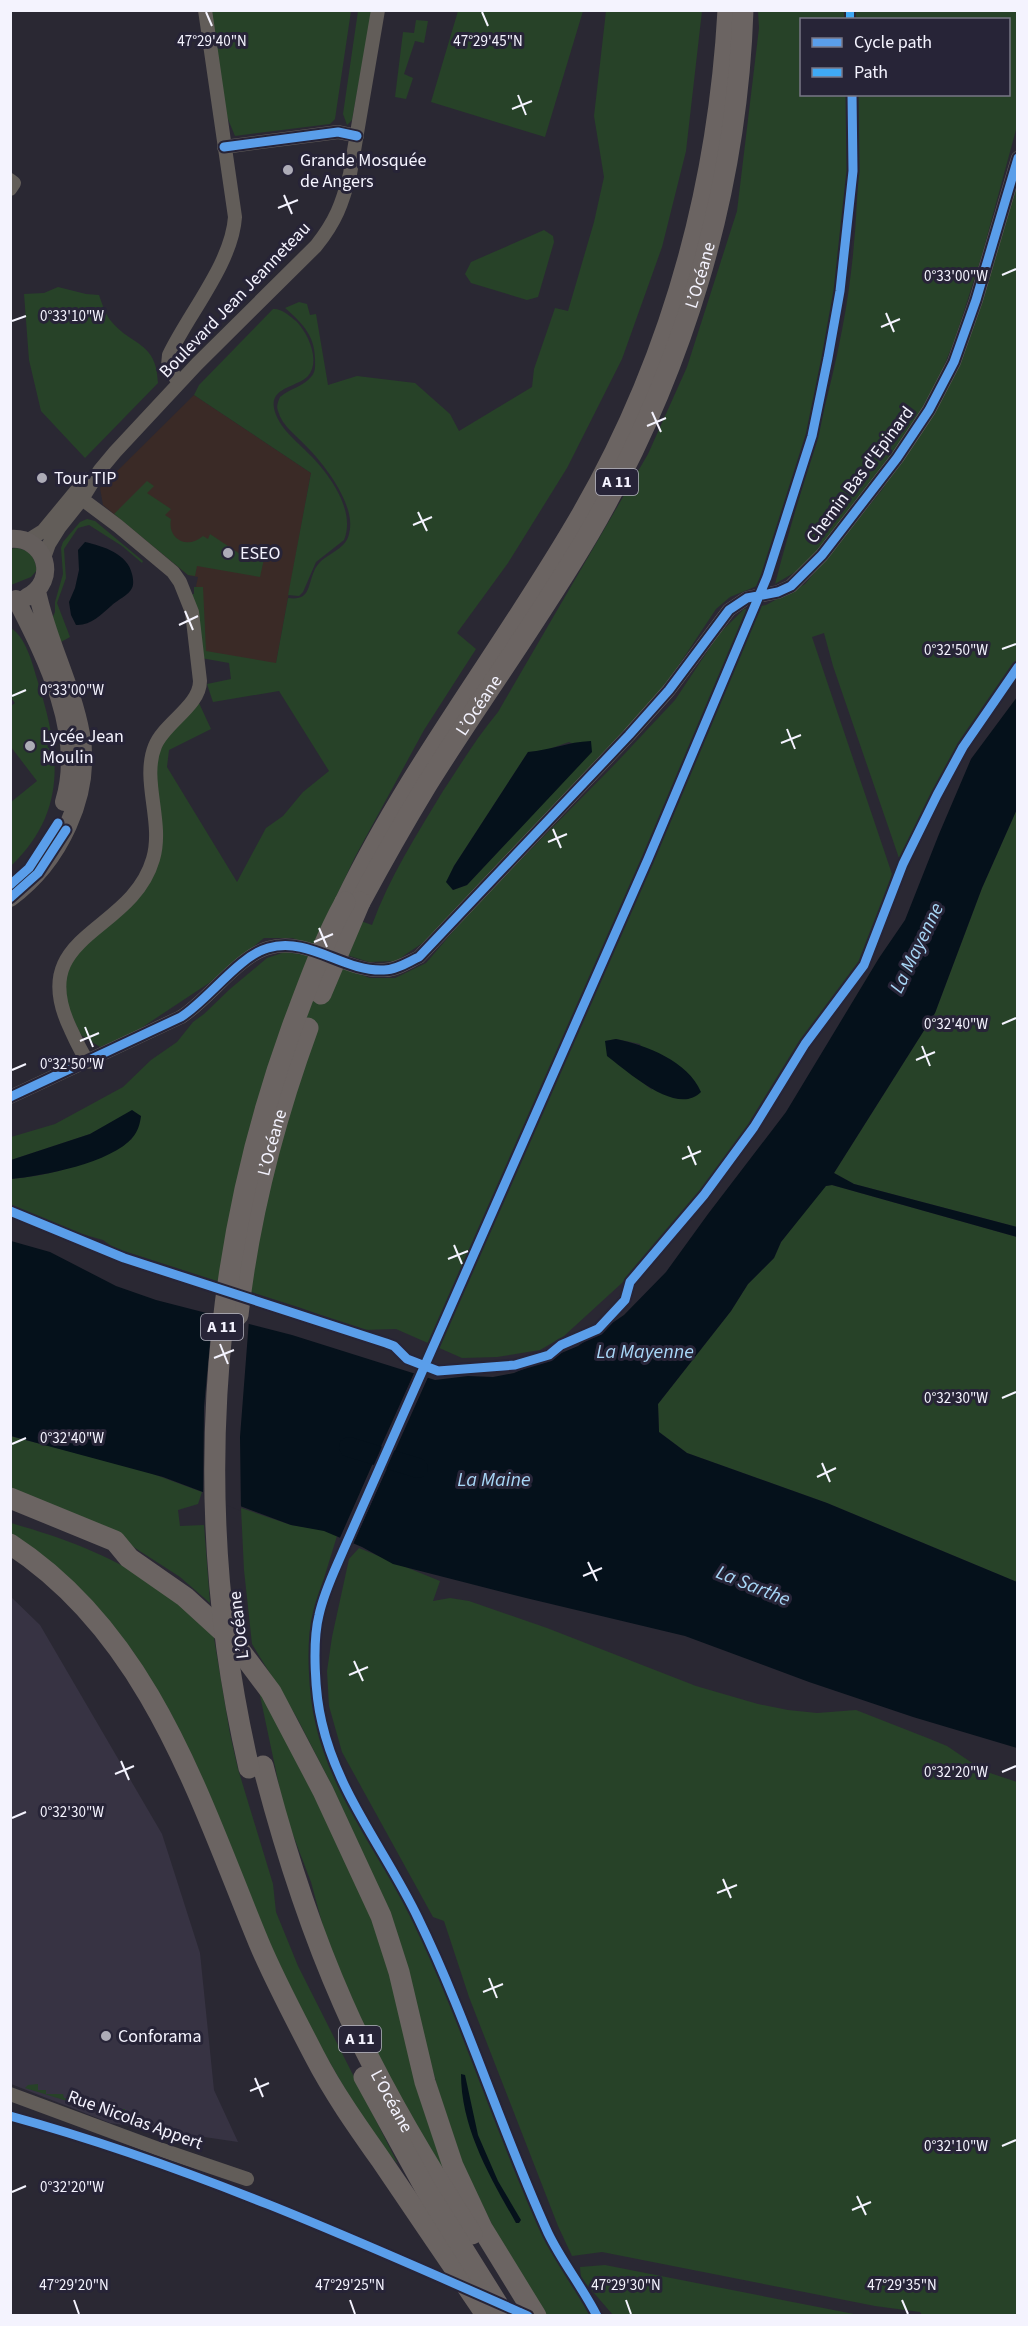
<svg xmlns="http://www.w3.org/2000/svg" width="1028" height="2326" font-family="'Source Sans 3',sans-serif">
	<rect width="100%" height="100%" fill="#2a2833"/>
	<!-- commercial -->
	<path fill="#373343" d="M10,1596L40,1625L162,1834L200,1953L214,2090L238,2142L110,2123L11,2084Z"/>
	<!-- education -->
	<path fill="#3a2a26" d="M194,395L311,473L275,669L204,658L196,586L198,577L188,575L103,505L100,488Z"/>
	<!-- green -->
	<path fill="#274228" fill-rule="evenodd" d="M209,11H351L335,119L330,124L235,136L225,112Z
		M358,11H372L352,120L347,125L343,114Z
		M458,11H583L545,137L431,102Z
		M606,11H702L686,151L662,247L622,359L567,468L508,563L457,633L476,649L424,730L355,857L330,910L372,925C389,878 417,834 443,791C461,764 477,737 498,712L648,454L687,367L737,211L759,28L758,11H844V19L802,20V94L847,95L849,158L833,318L809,435L766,570L757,586L730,597L716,609L657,698L427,940L396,961L369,962L292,938H264L209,983L132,1034L100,1047L81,1035L66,1004L63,980L69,966L82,949L156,863V767L161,744L199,703L211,729L169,750L167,767L237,882L266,828L283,816L303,792L329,771L279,691L213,702L207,684L231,679L229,663L201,658L190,595L194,594V587H203L206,651L276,663L288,598C311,601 307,586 315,569C323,553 345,552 349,534C357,506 325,465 306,446C296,435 282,426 278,411C276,406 278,402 280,397C289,389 304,386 311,377C316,372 315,365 315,359C315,335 301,322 285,308L299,302L307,304L310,315L316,314L328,385L357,376L415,383L450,414L459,431L532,387L534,369L555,308L568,311L594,222L604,177L594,116ZM569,742L591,752L467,885L453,890L447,882L454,866L528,752L543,751Z
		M856,11H1017V126L982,255L955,339L934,390L885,465L807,565L775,584C797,499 826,416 842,330C857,253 860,173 858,95L1008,94V20L856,19Z
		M416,20L428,21L424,43L415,41L404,74L413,78L406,99L395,97L403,32L414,33Z
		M1017,174V664L994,694L949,763L900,861L833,666L824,633L812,637L892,874L871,941L858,969L818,1020L742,1137L681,1218L623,1282L564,1336L540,1350L497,1357L462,1358L396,1329L361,1330L301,1308L114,1248L103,1240L11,1214V1179C55,1175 94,1163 132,1139V1111L90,1134L11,1160V1137L55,1124L123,1087L151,1060L177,1042L193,1022L204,1014L230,989L267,958L285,952L305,955L370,978H395L426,963L475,906L616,763L675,700L719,634L744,609L766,605L805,584L882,490L944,388ZM616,1039L640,1044L652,1090L632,1074L605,1041Z
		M544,230L553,236L554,242L538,297L527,300L471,283L465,274L471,262Z
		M58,287L86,294L99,295C102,303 105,314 111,321C131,346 157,341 158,383L85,458L41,411L29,360L24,294L44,293Z
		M273,309C281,308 290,316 296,321C308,333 321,361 308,376C298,387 270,387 274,408C278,428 297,441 310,455C330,475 356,511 344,540L316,562L303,592L299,596L288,595L311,473L194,395L199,385Z
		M147,481L154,486L147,493L171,509L165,515L171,519C167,539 187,550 203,536L208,539L210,534L252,562L254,553L264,559L260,577L197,566L195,576L188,575L114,514Z
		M87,519L95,521L143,561L142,563L122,546L89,525L78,528L64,549L66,578L57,603L70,637L61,642L52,619L55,612V602L63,574L61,548L63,542L80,522Z
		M17,548C31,551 34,556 37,570L31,577L11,585L10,549Z
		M11,628C26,638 32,662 37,679C59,749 70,809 11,866V802L37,781L11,747V706L15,703L11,698Z
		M1017,809V1227L854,1184L834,1173L935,1013L982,888Z
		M832,1185L1017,1237V1582L827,1503L687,1453L659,1432L658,1404L731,1311L748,1284L774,1258L781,1242L825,1186Z
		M10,1436L142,1470L202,1492L198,1504L178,1510L180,1526L204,1525L210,1603L180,1577L132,1546L11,1490Z
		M241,1508L291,1525L324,1530L337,1536L316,1604L311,1643L315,1710L325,1742L342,1782L395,1878L430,1951L551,2246L586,2304L589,2310V2315H546L501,2243L459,2157L442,2104L390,1914L330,1782L297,1718L252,1644L244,1570Z
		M11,1523C60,1537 108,1554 151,1583C173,1598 193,1616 213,1632L230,1734L238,1769L273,1884L276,1912L298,1966L398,2164L378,2143L358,2112L293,1998L240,1873L196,1764L171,1714L132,1650L11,1534Z
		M359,1548L440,1581L433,1601L450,1598L469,1601L547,1628L696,1686L758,1704L788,1710L817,1713L856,1710L930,1739L947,1746L984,1771L1017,1782V2315H922L920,2312L875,2306L602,2252L572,2256L558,2226L469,1997L444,1921L433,1917L342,1752L329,1706L327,1671L332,1637L349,1559Z
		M258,1686L367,1899L452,2186L419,2133L370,2040L328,1945L311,1882L285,1814Z
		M38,2084V2090H46V2094H63L64,2098H72L73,2102H90L91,2106H99V2109H125V2118L151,2127L25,2088L28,2085Z
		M605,2265L859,2315H613L581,2278L580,2267Z"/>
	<!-- water -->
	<path fill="#05111b" d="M85,542C103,546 128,554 132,574C133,578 134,584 132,588C129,595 117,600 111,606C101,615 90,626 76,625L71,615L69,602L75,588L79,570L78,550Z
		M1017,697V809L982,888L935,1013L834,1173L854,1184L1017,1227V1237L832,1185L826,1186L781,1242L774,1258L748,1284L731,1311L658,1404L659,1432L687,1453L827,1503L1017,1582V1748L913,1717L809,1682L685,1636L526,1598L393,1564L362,1547L324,1531L291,1525L163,1477L11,1436V1241L50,1252L116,1286L156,1300L292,1335L435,1380L468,1376L493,1377L514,1373L578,1346L624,1315L666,1272L708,1214L786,1112L879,958L905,920L939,834L971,759Z
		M591,741L592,752L467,885L453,890L446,882L454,866L528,752C551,750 567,742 591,741Z
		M616,1039C646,1045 688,1061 701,1092C677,1117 627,1071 607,1056L605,1041Z
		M132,1110L141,1116C140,1124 138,1131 133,1137C112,1163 42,1176 11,1179V1160L90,1134Z
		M461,2074L465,2075L478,2135L498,2181L521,2220L519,2223H516C490,2177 461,2128 461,2074Z"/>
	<!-- pier -->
	<path fill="#2a2833" d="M213,1311L249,1320L240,1437L241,1511L203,1496L204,1407Z
		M415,1371L429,1375L352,1546L339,1540L377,1454L391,1458L378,1453Z"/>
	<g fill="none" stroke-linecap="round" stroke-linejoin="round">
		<!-- river -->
		<path stroke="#05111b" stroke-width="20" d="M349,1447L418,1468"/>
		<!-- minor -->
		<path stroke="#625d59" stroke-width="14" d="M224,147L338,132L357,136
			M10,180L14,183L10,189
			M179,383L168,366L169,355C189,313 232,263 235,217L205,10
			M82,499L118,526L173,572L180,582L192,612L200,681C200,706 164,723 155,746C141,780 164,822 153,859C131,935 24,933 71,1030C76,1041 81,1052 88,1062
			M27,541L43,531L86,479
			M44,558L49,544L59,528L82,499L100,470L115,452L197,364L316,246C336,221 342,204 350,174L378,10
			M10,1097L181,1017C209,999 239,956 268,948C309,936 343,972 384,970C396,970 408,962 419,957L629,735L669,690L729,610L747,598L778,592L791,586L822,555L897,458L929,410L954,362L976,300L1018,158
			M10,2094L156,2148L247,2179"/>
		<!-- major -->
		<path stroke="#645e5c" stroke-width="18" d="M10,539C46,536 59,581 27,597
			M16,599C46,658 85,734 64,802
			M10,898C59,862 92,795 81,734C72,685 47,640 37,591"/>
		<!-- highway -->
		<g stroke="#6b6462" stroke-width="21">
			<path d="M345,902C411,765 506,646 582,514C671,359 718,188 728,10"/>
			<path id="s1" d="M360,902C381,863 403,824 426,786C479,701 539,619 590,532C682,373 737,194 743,10"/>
			<path d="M10,1498L115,1541L129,1558L185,1597L232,1640L271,1692L323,1791L381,1916L399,1972L425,2082L453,2166L482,2228L536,2316"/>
			<path d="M10,1544C150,1635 199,1798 259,1943C275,1981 295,2018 314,2055C333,2092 357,2126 381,2160C416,2212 452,2264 487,2316"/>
			<path id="s2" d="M263,1766C284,1847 309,1926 343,2003C378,2083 424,2160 472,2234"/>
			<path d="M364,2077L425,2188L505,2316"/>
		</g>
		<!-- highway-bridge -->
		<g stroke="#6b6462" stroke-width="21">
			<path d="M321,994L360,902"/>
			<path id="s3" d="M238,1315C249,1218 274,1121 308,1028"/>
			<path d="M249,1768C192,1523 206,1264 292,1027C308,985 323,942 345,902"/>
		</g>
		<!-- quiet -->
		<path stroke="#3fa9f5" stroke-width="8" stroke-dasharray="15 8" stroke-linecap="butt" d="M850,10V20"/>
		<defs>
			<path id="cycleway" d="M224,147L338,132L357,136
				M10,885L29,868L58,823
				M10,898L38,873L66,830
				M10,1097L181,1017C209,999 239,956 268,948C309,936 343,972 384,970C396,970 408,962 419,957L629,735L669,690L729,610L747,598L778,592L791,586L822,555L897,458L929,410L954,362L976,300L1018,158
				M10,1211L124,1258L386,1343L394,1346L407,1359L438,1371L515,1365L549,1355L561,1345L598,1329L625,1300L630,1282L704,1195L754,1127L805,1044L864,965L903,864L937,795L963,747L1018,667
				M10,2116C189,2165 359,2241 528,2316
				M597,2316C583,2288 562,2262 548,2233C501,2130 468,2021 418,1918C387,1853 338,1794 322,1723C315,1695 312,1643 319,1615C324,1592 334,1572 343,1551L648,859L767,577L812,436L828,358L840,291L853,171L852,94"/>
		</defs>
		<!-- cycleway casing -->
		<use href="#cycleway" stroke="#272437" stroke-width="13"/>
		<!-- cycleway -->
		<use href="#cycleway" stroke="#5a9eea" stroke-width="9"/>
	</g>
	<!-- ticks -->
	<path fill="none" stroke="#f4f3fe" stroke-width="2" d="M206,12L212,26M482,12L488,26M518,95L526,115M512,109L532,101M284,195L292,214M278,208L298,200M1002,275L1016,269M886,313L894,332M12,321L26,316M881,327L900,319M652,412L661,432M647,426L666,418M418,512L427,531M413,525L432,517M185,611L193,630M179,625L198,616M1002,649L1016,644M12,696L26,690M787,729L795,749M781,743L801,735M553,829L561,848M548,842L567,834M319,928L327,947M314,942L333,934M1002,1024L1016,1018M85,1027L93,1047M80,1041L99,1033M922,1046L930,1066M916,1060L935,1052M12,1070L26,1064M688,1146L696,1165M682,1159L701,1151M454,1245L462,1264M448,1259L468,1251M220,1344L228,1364M214,1358L234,1350M1002,1398L1016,1392M12,1444L26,1438M822,1463L830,1482M817,1477L836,1468M588,1562L597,1581M583,1576L602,1568M354,1661L363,1681M349,1675L368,1667M121,1761L129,1780M1002,1772L1016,1766M115,1774L134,1766M12,1818L26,1812M723,1879L731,1898M717,1893L737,1885M489,1978L497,1998M483,1992L503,1984M255,2078L263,2097M250,2091L269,2083M1002,2146L1016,2140M12,2192L26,2186M857,2196L866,2215M852,2210L871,2202M74,2300L79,2314M350,2300L355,2314M626,2300L631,2314M902,2300L908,2314"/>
	<!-- markers -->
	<g fill="#adacb7" stroke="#272437" stroke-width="2">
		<circle cx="288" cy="170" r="6"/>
		<circle cx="42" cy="478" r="6"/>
		<circle cx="228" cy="553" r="6"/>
		<circle cx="30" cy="746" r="6"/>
		<circle cx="106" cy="2036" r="6"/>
	</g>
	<g text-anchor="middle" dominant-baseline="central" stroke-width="6" stroke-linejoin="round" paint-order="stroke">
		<!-- shield labels -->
		<g fill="#272437" stroke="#b6b5c2" stroke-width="1.5">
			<rect x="596" y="469" width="42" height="26" rx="4.5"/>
			<rect x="201" y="1314" width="42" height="26" rx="4.5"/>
			<rect x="339" y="2026" width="42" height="26" rx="4.5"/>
		</g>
		<g font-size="16" font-weight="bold" fill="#f4f3fe">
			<text x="617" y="482">A 11</text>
			<text x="222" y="1327">A 11</text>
			<text x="360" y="2039">A 11</text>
		</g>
		<!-- poi labels -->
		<g font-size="18" fill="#f4f3fe" stroke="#272437" text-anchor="start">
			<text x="300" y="160">Grande Mosquée<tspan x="300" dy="21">de Angers</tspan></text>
			<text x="54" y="478">Tour TIP</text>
			<text x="240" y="553">ESEO</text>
			<text x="42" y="736">Lycée Jean<tspan x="42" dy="21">Moulin</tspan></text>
			<text x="118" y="2036">Conforama</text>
		</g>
		<!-- street labels -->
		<g font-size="18" fill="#f4f3fe" stroke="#272437">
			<text stroke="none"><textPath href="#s1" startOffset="716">L’Océane</textPath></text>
			<text transform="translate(235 300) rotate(-46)">Boulevard Jean Jeanneteau</text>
			<text transform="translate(860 475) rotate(-53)">Chemin Bas d'Epinard</text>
			<text stroke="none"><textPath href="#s1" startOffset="230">L’Océane</textPath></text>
			<text stroke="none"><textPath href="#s3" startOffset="176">L’Océane</textPath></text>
			<text transform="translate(239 1625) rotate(-97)">L’Océane</text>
			<text stroke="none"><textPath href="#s2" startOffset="360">L’Océane</textPath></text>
			<text transform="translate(135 2120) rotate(20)">Rue Nicolas Appert</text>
		</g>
		<!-- water labels -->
		<g font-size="20" font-style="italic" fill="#a8d7f7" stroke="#272437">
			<text transform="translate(917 948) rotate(-64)">La Mayenne</text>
			<text x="645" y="1352">La Mayenne</text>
			<text x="494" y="1480">La Maine</text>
			<text transform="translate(753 1586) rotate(22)">La Sarthe</text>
		</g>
	</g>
	<g font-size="15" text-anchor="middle" fill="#f4f3fe" stroke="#272437" stroke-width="6" stroke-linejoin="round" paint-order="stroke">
		<text x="212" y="46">47°29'40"N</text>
		<text x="488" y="46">47°29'45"N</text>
		<text x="956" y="281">0°33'00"W</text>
		<text x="72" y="321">0°33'10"W</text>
		<text x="956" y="655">0°32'50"W</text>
		<text x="72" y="695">0°33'00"W</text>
		<text x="956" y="1029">0°32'40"W</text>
		<text x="72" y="1069">0°32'50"W</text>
		<text x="956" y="1403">0°32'30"W</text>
		<text x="72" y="1443">0°32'40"W</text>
		<text x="956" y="1777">0°32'20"W</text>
		<text x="72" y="1817">0°32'30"W</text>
		<text x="956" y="2151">0°32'10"W</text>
		<text x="72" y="2192">0°32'20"W</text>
		<text x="74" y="2290">47°29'20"N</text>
		<text x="350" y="2290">47°29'25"N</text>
		<text x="626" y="2290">47°29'30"N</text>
		<text x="902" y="2290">47°29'35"N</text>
	</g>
	<!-- border -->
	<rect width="1028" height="2326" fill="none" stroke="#f4f3fe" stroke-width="24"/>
	<!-- legend -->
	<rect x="800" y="18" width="210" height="78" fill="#272437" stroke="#797787" stroke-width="1.5"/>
	<rect x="812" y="38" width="30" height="9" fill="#5a9eea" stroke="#797787" stroke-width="1.5"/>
	<text x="854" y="48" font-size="18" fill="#f4f3fe">Cycle path</text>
	<rect x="812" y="68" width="30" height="9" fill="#3fa9f5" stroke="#797787" stroke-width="1.5"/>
	<text x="854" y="78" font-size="18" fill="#f4f3fe">Path</text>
</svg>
